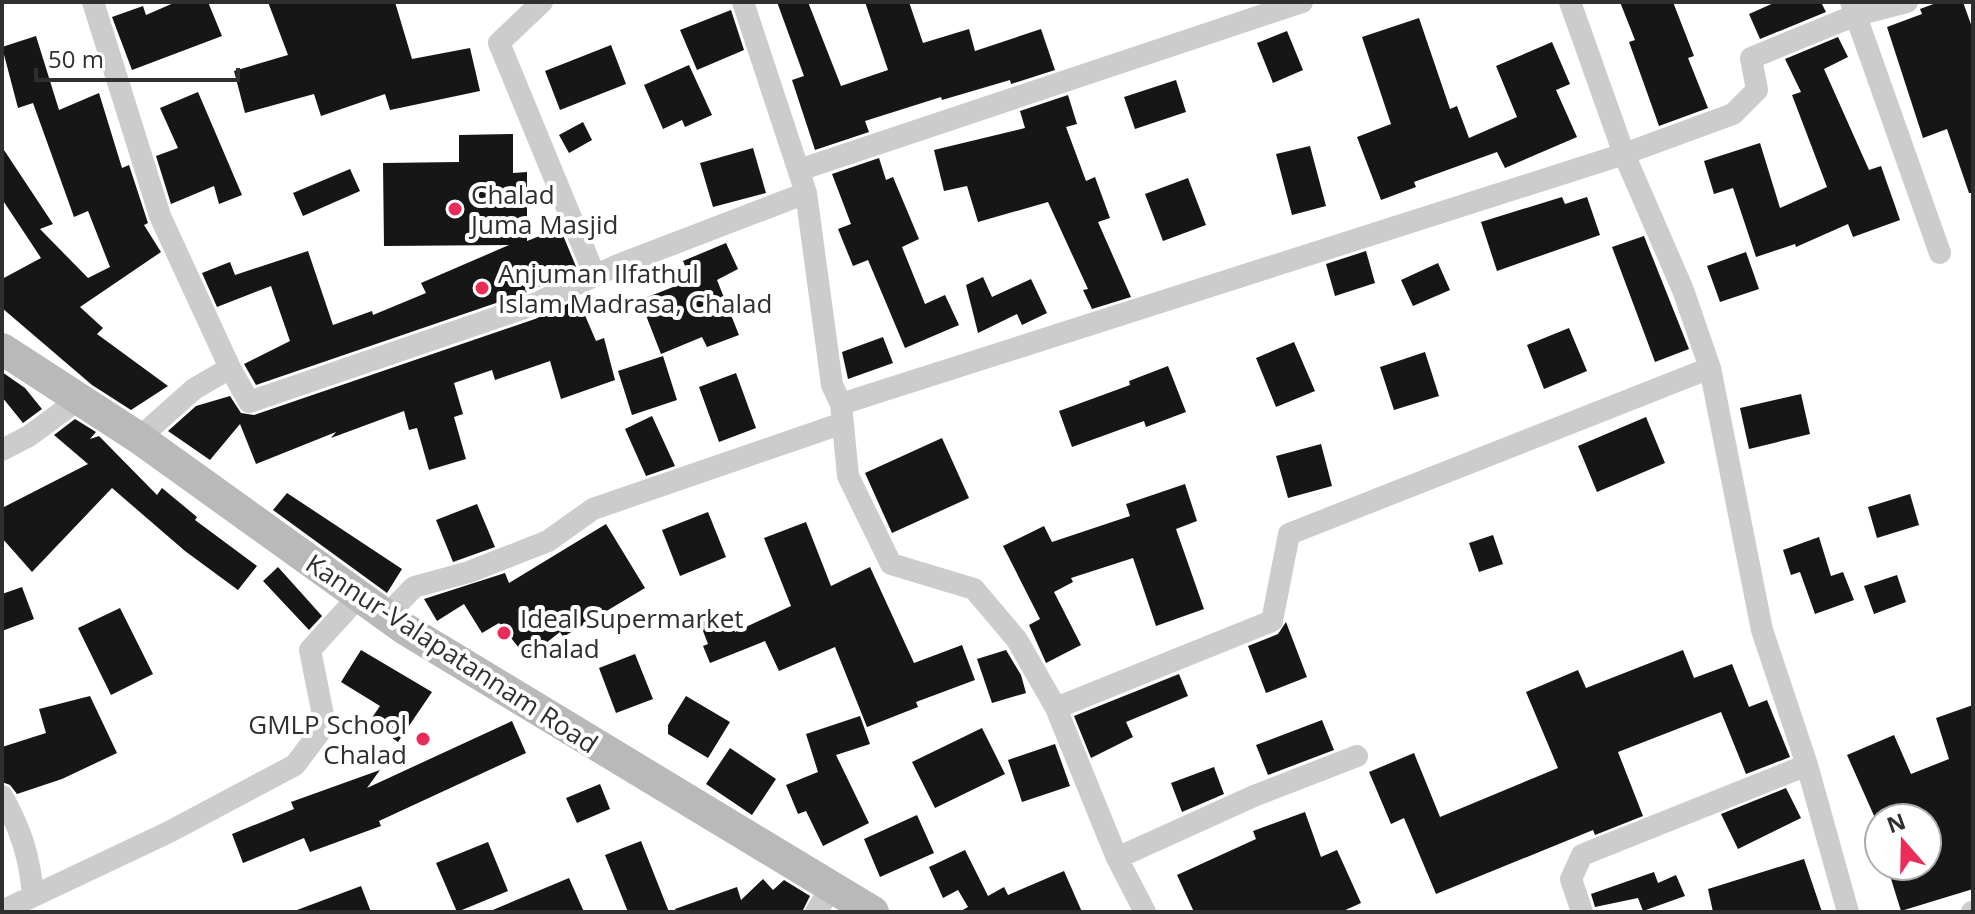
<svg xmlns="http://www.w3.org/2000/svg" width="1975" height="914" font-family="'Open Sans',sans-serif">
	<rect width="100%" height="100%" fill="#fff"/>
	<!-- building -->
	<path fill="#161616" d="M176,2H208L222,36L132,70L112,17L143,6L146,15Z
		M268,2H395L412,59L470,48L480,91L390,110L385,94L321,116L314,94L245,113L234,71L288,55Z
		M777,2H808L841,86L888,70L865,2H909L923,43L969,29L975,51L1041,29L1055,70L1011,84L1010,80L942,100L941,97L865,121L869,132L815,150L792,80L804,76Z
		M1620,2H1673L1694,56L1688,58L1708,108L1659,126L1629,42L1635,40Z
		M1776,2H1821L1826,12L1760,39L1749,14Z
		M1939,2H1963L1973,30V193H1969L1947,129L1923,138L1887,27L1922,14L1920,9Z
		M731,10L744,50L697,70L680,30Z
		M1419,18L1450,109L1457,106L1469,138L1517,117L1496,66L1552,42L1570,84L1556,90L1577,137L1505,168L1497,152L1414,182L1416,187L1381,200L1357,137L1391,124L1362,37Z
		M1287,31L1303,70L1273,83L1257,43Z
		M36,36L59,110L99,93L122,168L129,165L148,223L144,225L161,252L80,307L103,328L97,334L168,386L131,410L92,385L2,308V279L41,258L2,199V147L53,224L40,229L88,278L110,267L88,211L74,217L33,103L18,108L2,47Z
		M1838,37L1848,57L1824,69L1869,170L1881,166L1900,220L1853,237L1848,224L1796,247L1795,244L1756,257L1733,188L1714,194L1704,161L1760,143L1780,208L1827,187L1792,95L1801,92L1785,59Z
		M611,45L626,84L560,110L545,71Z
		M689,65L712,115L685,127L682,120L663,129L644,85Z
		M1176,80L1186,112L1135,129L1124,97Z
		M198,92L242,195L219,204L214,186L171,204L156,156L178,148L160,108Z
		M1068,95L1077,124L1066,127L1086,181L1095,177L1110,218L1098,222L1131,297L1092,309L1083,290L1088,289L1048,202L978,222L967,186L944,191L934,150L1025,128L1020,111Z
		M583,122L592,140L569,153L559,135Z
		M513,134V173L527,172V241L560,228L577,269L525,293L256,385L244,364L290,341L271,286L217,307L202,273L230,262L235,275L308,251L333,325L372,311L373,315L426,293L421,283L509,245L384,246L383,163L459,162V135Z
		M1310,146L1326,206L1292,215L1276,154Z
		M753,148L766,193L713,207L700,163Z
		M879,158L886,180L893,177L919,239L902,247L925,304L945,295L959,325L905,348L868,260L853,266L838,229L851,224L832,174Z
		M350,169L360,191L303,216L293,193Z
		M1188,178L1206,225L1163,241L1145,194Z
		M1562,197L1565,204L1587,197L1600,235L1497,271L1481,222Z
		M1644,236L1689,349L1655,362L1612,247Z
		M726,243L738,269L717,280L739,335L707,347L702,337L661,354L640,300L691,280L683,261Z
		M1366,251L1375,283L1335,296L1326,264Z
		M1746,252L1759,289L1720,302L1707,266Z
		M1438,263L1450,290L1413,306L1401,280Z
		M983,277L992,297L1031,279L1047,313L1022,325L1017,314L978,333L966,285Z
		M578,299L596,341L604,338L615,380L561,399L550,361L495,380L492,370L454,383L463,414L454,417L466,459L429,470L417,428L409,430L404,411L331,438L336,432L256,464L240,424L210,460L168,431L196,406L230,396L241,413L254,415L535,319Z
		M1569,328L1587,371L1544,389L1527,345Z
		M883,337L893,363L848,379L842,352Z
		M1294,342L1315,391L1276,407L1256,358Z
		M1425,352L1439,396L1394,410L1380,367Z
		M663,356L677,400L632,415L618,371Z
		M1168,366L1186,412L1146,427L1144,421L1072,447L1059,411L1130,385L1129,381Z
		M2,372L25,388L42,409L23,423L2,397Z
		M736,373L756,428L719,442L699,387Z
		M1801,394L1810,434L1749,449L1740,408Z
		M652,416L675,466L646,476L625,429Z
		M1646,417L1665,463L1597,492L1578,446Z
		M75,419L96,432L90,439L99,436L157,495L162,488L197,517L195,520L257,566L238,590L185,551L112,488L32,572L2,538V508L88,464L54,435Z
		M942,438L969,498L892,533L865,473Z
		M1321,444L1332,486L1288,498L1276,456Z
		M1185,484L1197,521L1176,529L1204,609L1156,626L1133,558L1071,578L1073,582L1054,592L1081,645L1046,663L1029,625L1040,619L1003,546L1044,526L1052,542L1130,516L1126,504Z
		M287,493L402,569L387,593L273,510Z
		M1910,494L1919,525L1877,538L1868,507Z
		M477,504L495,547L453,562L436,520Z
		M708,512L726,557L680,576L662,530Z
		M806,522L831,586L870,567L914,663L962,645L975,680L916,702L918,707L867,727L835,647L779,671L765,641L710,663L703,646L708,644L700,623L727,612L735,632L791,606L764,538Z
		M606,524L645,588L563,637L560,632L527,658L499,623L482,633L464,604L437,621L424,599L505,573L509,583Z
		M1493,535L1503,564L1479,572L1469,543Z
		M1819,537L1831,576L1843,572L1854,600L1815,614L1800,572L1791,575L1783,550Z
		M278,567L322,616L309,630L263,581Z
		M1897,575L1906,602L1874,614L1864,586Z
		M22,587L34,619L2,631V594Z
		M120,608L153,674L111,695L78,628Z
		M1286,622L1307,677L1266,693L1248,646L1278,634Z
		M361,650L432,692L398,742L369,722L380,706L341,682Z
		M1006,650L1021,675L1026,693L992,703L977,659Z
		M1683,650L1694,678L1732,664L1749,707L1767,700L1790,757L1746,774L1721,712L1618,752L1643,816L1595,835L1593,830L1436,894L1404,818L1391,824L1369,772L1414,753L1440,817L1558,768L1526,692L1578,670L1586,688Z
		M635,654L653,699L616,713L599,668Z
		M1179,674L1188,696L1126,722L1133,737L1091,758L1074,716Z
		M90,696L117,753L62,779L17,794L10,785L2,782V747L46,733L39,709Z
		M686,696L730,722L708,758L668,734V725Z
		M1973,705V889L1901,911L1887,866H1927V818H1875L1847,755L1894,735L1911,774L1949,759L1936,718Z
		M860,716L870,744L836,755L869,823L823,846L806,811L798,814L786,785L818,772L806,734Z
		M1322,720L1334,750L1268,775L1256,745Z
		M512,721L526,753L379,821L381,826L310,852L304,838L243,863L232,834L294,809L291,802L380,770L367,788Z
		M982,728L1005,774L935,808L912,762Z
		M1055,744L1070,786L1022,802L1008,760Z
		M730,748L776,779L752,815L706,784Z
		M1214,767L1224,794L1182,812L1171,783Z
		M600,784L610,809L577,823L566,798Z
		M1786,788L1801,818L1738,849L1721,814Z
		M1305,812L1321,857L1337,850L1361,903L1341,912H1194L1177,875L1256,839L1253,831Z
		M917,815L934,853L880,877L864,839Z
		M641,841L669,912H628L605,855Z
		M488,842L508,891L457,912L436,863Z
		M965,850L988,896L1004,887L1008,895L1064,871L1082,912H959L968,907L958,890L943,898L929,867Z
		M1804,859L1822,912H1713L1708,889Z
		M1654,872L1658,883L1676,875L1685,896L1643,911L1638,898L1595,907L1591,894Z
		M569,878L584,912H488Z
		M763,879L773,890L784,880L810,896L802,912H676L675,909L737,887L741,900Z
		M361,886L371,912H297V910Z"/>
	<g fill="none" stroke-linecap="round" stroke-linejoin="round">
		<!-- minor -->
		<path stroke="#ccc" stroke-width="22" d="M93,2L160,216L230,368
			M542,2L499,43L595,276
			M743,2L806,193L832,385L841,404L848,476L891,564L974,589L1017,640L1056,708L1117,858L1145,912
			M1570,2L1624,154L1683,290L1710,368L1762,630L1807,765L1848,912
			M1851,2L1940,253
			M799,170L1302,2
			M841,404L1624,154L1733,114L1757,90L1751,58L1856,15L1907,2
			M139,438L194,389L230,368L249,402L530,306L618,265L806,193
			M2,450L29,436L78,400
			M386,616L414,587L469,572L548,541L593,509L843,423
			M1056,708L1272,621L1289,534L1710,368
			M2,796C21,829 30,858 33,896
			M1117,858L1254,796L1357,756
			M2,911L169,832L295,765L325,725L310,650L359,596
			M816,912L832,887
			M1582,912L1571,879L1582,855L1807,765
			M1972,912H1973"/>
		<!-- secondary -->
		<path stroke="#b9b9b9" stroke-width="32" d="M2,349L139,438L405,629L873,912"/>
	</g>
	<!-- markers -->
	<g fill="#eb2c58" stroke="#fff" stroke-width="3">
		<circle cx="455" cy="209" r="8"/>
		<circle cx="482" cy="288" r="8"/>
		<circle cx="504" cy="633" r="8"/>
		<circle cx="423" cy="739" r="8"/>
	</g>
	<g text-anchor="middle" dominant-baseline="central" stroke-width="8" stroke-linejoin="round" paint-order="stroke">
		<!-- poi labels -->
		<g font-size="26" fill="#2f2f2f" stroke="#fff" text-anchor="start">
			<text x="471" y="194">Chalad<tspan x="471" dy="30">Juma Masjid</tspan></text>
			<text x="498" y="273">Anjuman Ilfathul<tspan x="498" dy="30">Islam Madrasa, Chalad</tspan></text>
			<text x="520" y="618">Ideal Supermarket<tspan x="520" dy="30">chalad</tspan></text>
			<text x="407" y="724" text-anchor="end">GMLP School<tspan x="407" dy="30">Chalad</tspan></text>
		</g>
		<!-- street labels -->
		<g font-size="26" fill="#2f2f2f" stroke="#fff">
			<text transform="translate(452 653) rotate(33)">Kannur-Valapatannam Road</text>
		</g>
	</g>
	<!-- border -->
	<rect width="1975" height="914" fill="none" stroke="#2f2f2f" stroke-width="8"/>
	<!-- north arrow -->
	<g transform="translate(1903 842) rotate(340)"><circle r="38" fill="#ffffff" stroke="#acacac" stroke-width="2"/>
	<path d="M0-6L14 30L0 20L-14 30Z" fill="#eb2c58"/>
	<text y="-12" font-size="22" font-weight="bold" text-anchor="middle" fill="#2f2f2f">N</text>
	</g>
	<!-- scale -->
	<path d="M36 68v12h202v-12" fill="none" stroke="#2f2f2f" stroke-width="4"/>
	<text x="48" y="68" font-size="24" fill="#2f2f2f" stroke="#ffffff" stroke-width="6" paint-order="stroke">50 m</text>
</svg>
